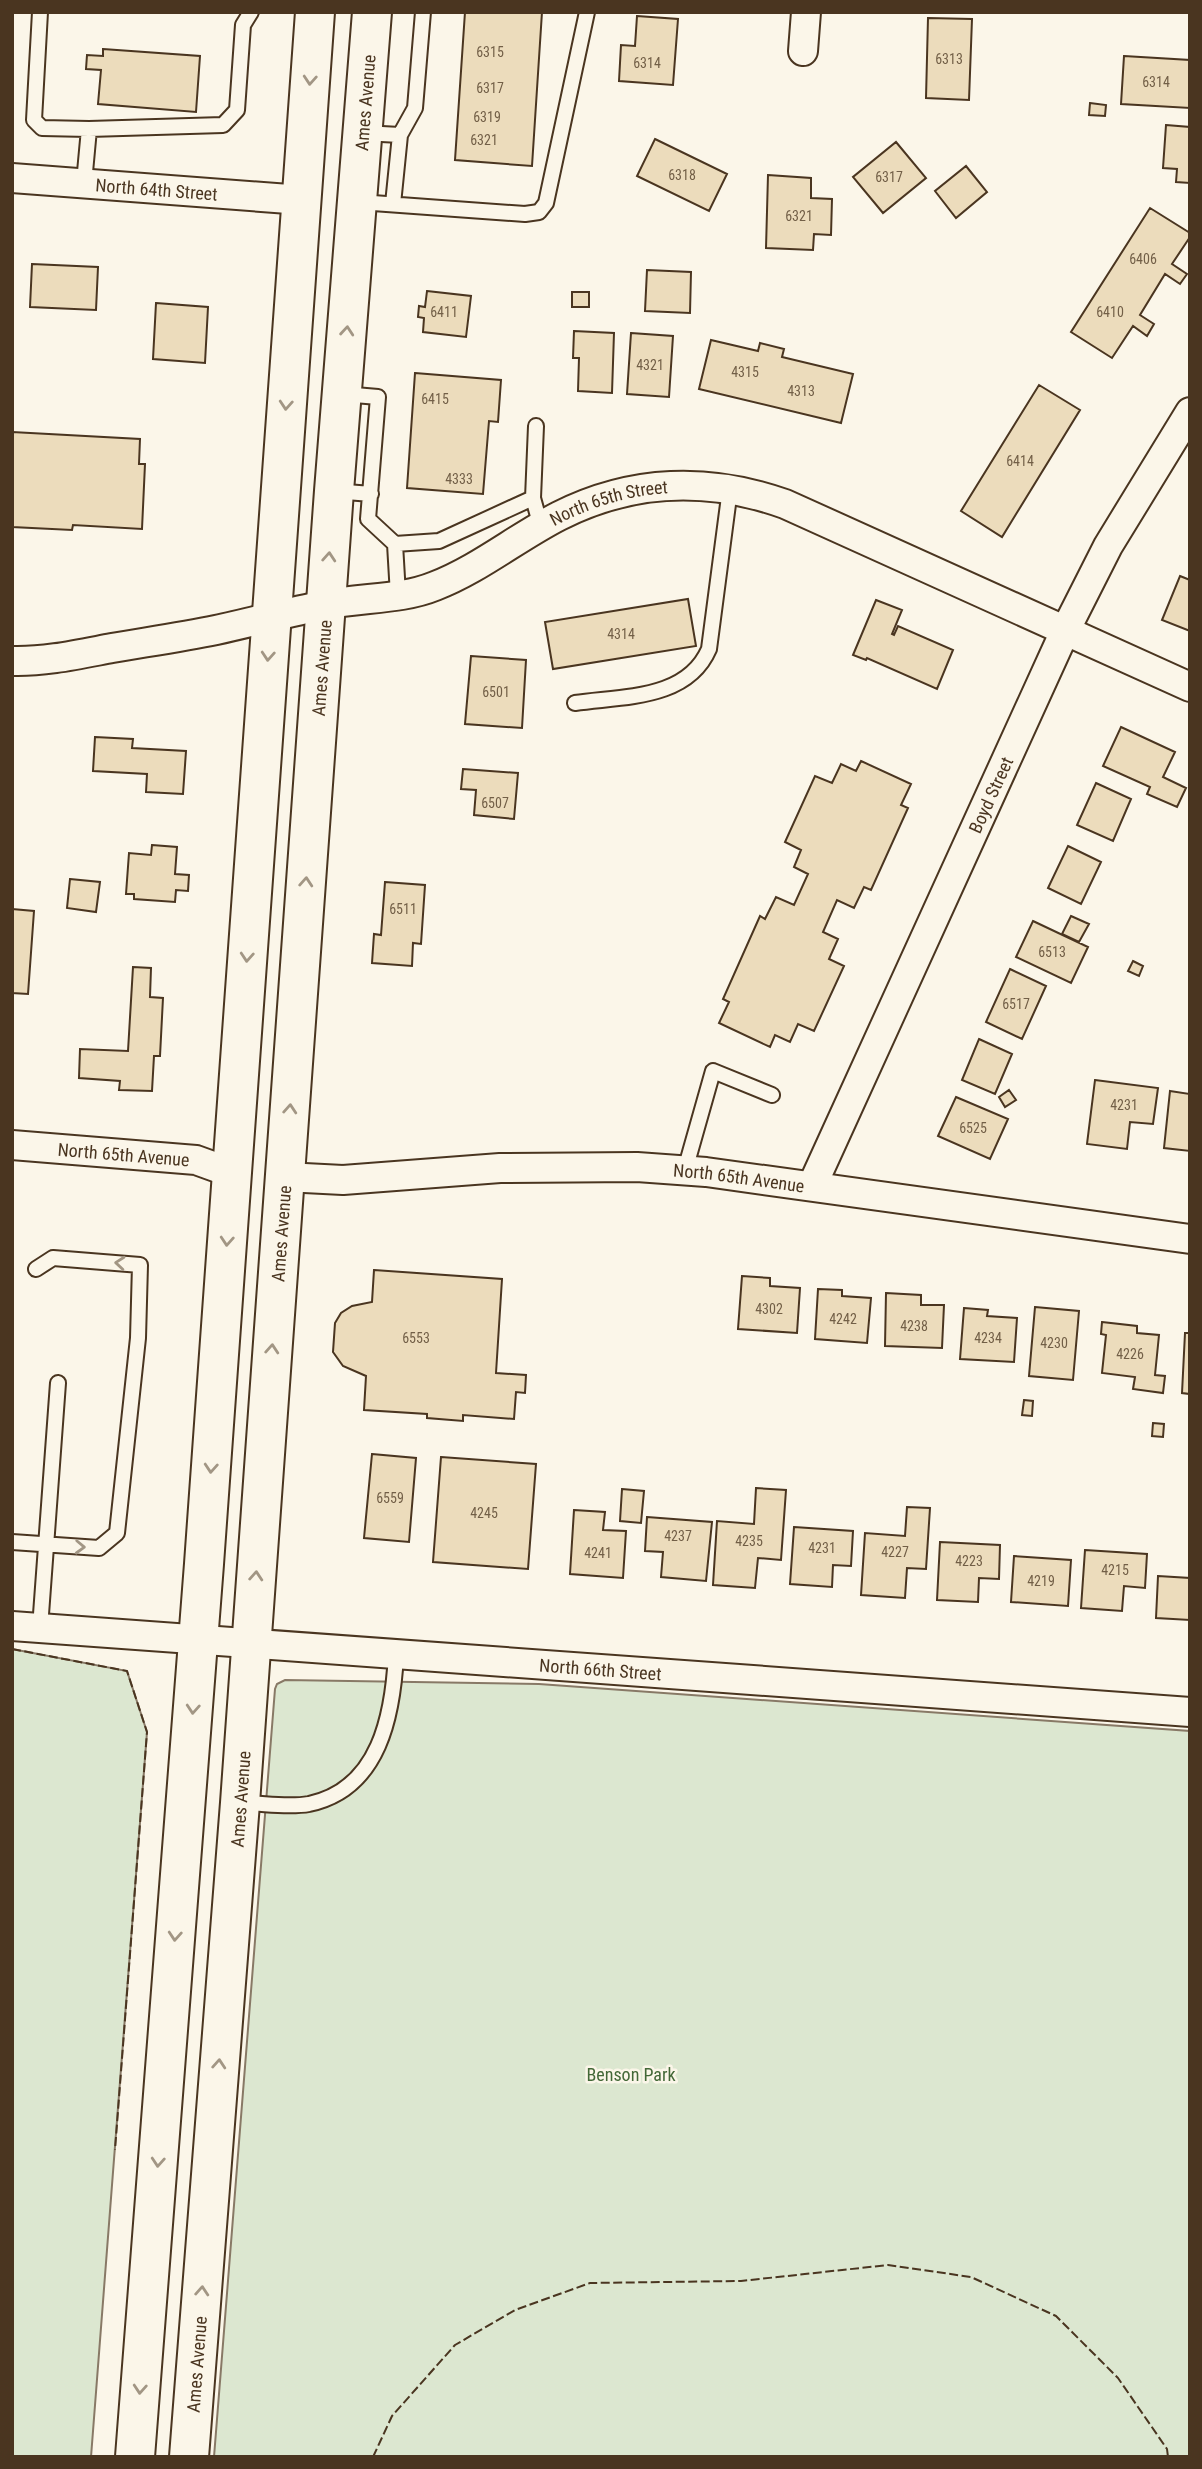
<svg xmlns="http://www.w3.org/2000/svg" width="1202" height="2469" font-family="'Roboto Condensed',sans-serif">
	<rect width="100%" height="100%" fill="#fbf6e9"/>
	<!-- green -->
	<path fill="#dce7d0" stroke="#887966" stroke-width="2" d="M12,1649L127,1671L147,1732L91,2457H12Z
		M285,1680L539,1684L1190,1731V2457H214L275,1689L277,1684Z"/>
	<!-- building -->
	<path fill="#ecdcbc" stroke="#4a3520" stroke-width="2" d="M465,12H542L532,166L455,160Z
		M637,16L678,19L673,85L619,81L621,45L635,46Z
		M928,18L972,19L969,100L926,98Z
		M103,49L200,56L196,112L98,104L101,70L86,69L87,55L103,56Z
		M1124,56L1190,60V108L1121,104Z
		M1090,103L1106,105L1105,116L1089,115Z
		M1166,125L1190,127V183L1176,182L1177,169L1163,168Z
		M655,139L727,174L709,211L637,176Z
		M896,142L926,178L883,213L853,177Z
		M966,166L987,192L956,218L935,191Z
		M768,175L811,178V198L832,199L831,235L814,234L813,250L766,248Z
		M1150,208L1190,233V237L1172,264L1187,274L1180,284L1165,274L1140,315L1154,324L1147,336L1133,326L1112,358L1071,332Z
		M32,264L98,267L96,310L30,307Z
		M647,270L691,272L690,313L645,311Z
		M427,291L471,296L466,337L423,332L424,318L418,317L419,306L425,307Z
		M572,292H589V307H572Z
		M156,303L208,307L205,363L153,359Z
		M574,331L614,333L612,393L578,391L579,358H573Z
		M631,333L673,336L669,397L627,394Z
		M711,340L758,351L760,343L784,349L782,357L853,374L841,423L699,389Z
		M415,373L501,380L498,422L489,421L483,494L407,488Z
		M1039,385L1080,410L1002,537L961,511Z
		M12,432L140,439L139,464H145L142,529L73,525L72,530L12,527Z
		M1180,576L1190,580V631L1162,620Z
		M688,599L696,646L553,669L545,622Z
		M876,600L902,610L892,634L894,635L898,626L953,650L937,689L867,658L866,660L853,655Z
		M471,656L526,660L522,728L465,724Z
		M1121,727L1175,752L1163,777L1186,788L1177,807L1147,794L1150,787L1103,766Z
		M95,737L133,739L132,748L186,751L183,794L146,792L147,774L93,771Z
		M861,761L911,784L901,805L908,808L871,890L864,887L854,908L837,900L823,932L838,939L829,959L844,966L814,1031L798,1024L790,1042L775,1035L770,1047L719,1023L729,1002L723,999L760,916L765,919L776,897L794,905L808,874L794,867L801,850L785,842L815,776L832,783L841,764L856,771Z
		M463,769L518,773L514,819L474,815L476,790L461,789Z
		M1096,783L1131,799L1113,841L1077,825Z
		M152,845L177,847L175,874L189,875L188,891L176,890L175,902L134,899V894H126L129,853L151,855Z
		M1068,846L1101,862L1081,904L1048,888Z
		M70,879L100,882L96,912L67,908Z
		M385,882L425,885L421,944L413,943L412,966L372,963L374,934L381,935Z
		M12,909L34,911L28,994L12,993Z
		M1071,916L1089,924L1079,942L1062,934Z
		M1033,921L1088,947L1071,983L1016,957Z
		M1133,961L1143,966L1139,976L1128,971Z
		M133,967L151,968L150,997L163,998L160,1056H154L152,1091L119,1090L120,1081L79,1078L80,1049L128,1051Z
		M1010,969L1046,986L1022,1039L986,1022Z
		M979,1039L1012,1054L995,1094L962,1080Z
		M1095,1080L1158,1088L1153,1124L1130,1122L1127,1149L1087,1144Z
		M1009,1090L1016,1100L1005,1107L999,1097Z
		M1170,1091L1190,1094V1151L1164,1148Z
		M956,1097L1008,1119L990,1159L938,1136Z
		M374,1270L502,1279L496,1373L526,1375L525,1393L516,1392L514,1419L463,1415V1421L427,1418V1414L364,1410L366,1376L343,1366L333,1352L335,1323L341,1313L352,1306L372,1302Z
		M742,1276L770,1278V1286L800,1288L797,1333L738,1329Z
		M818,1289L842,1290V1296L871,1298L867,1343L815,1339Z
		M886,1293L921,1295V1305H944L942,1348L885,1346Z
		M1035,1307L1079,1311L1073,1380L1029,1376Z
		M964,1308L988,1310L987,1316L1017,1318L1014,1362L960,1359Z
		M1102,1322L1137,1326V1333L1159,1335L1155,1375L1165,1376L1163,1393L1133,1389L1135,1377L1102,1373L1106,1335L1101,1334Z
		M1185,1333H1190V1394L1182,1393Z
		M1024,1400L1033,1401L1032,1416L1022,1415Z
		M1153,1423L1164,1424L1163,1437L1152,1436Z
		M372,1454L416,1458L409,1542L364,1538Z
		M441,1457L536,1464L528,1569L433,1562Z
		M756,1488L786,1490L781,1560L758,1558L755,1588L713,1585L717,1521L754,1524Z
		M622,1489L644,1491L641,1523L620,1521Z
		M907,1507L930,1508L926,1569L907,1568L905,1598L861,1595L865,1533L905,1536Z
		M574,1510L605,1512L603,1530L626,1531L623,1578L570,1574Z
		M647,1517L712,1522L706,1581L661,1577L663,1552L645,1551Z
		M794,1527L853,1531L851,1566L833,1565L832,1587L790,1584Z
		M940,1542L1000,1545L999,1579L979,1578L978,1602L937,1600Z
		M1085,1550L1147,1554L1145,1588L1124,1586L1122,1611L1081,1608Z
		M1014,1556L1071,1560L1068,1606L1011,1602Z
		M1158,1576L1190,1578V1620L1156,1618Z"/>
	<g fill="none" stroke-linecap="round" stroke-linejoin="round">
		<defs>
			<path id="lane" d="M40,12L34,120L42,128L89,129L84,183
				M89,129L223,125L237,110L243,25L251,12
				M363,133L400,135
				M359,202L525,214L539,212L546,203L587,12
				M393,204L400,135L415,108L423,12
				M343,394L378,397L368,519L395,544
				M334,491L371,494
				M533,498L536,426
				M398,595L395,544L439,541L533,498L541,527
				M575,703C623,696 687,700 709,649L730,489
				M685,1170L713,1071L772,1095
				M12,1542L99,1548L117,1533L138,1338L140,1265L53,1258L36,1269
				M40,1628L58,1383
				M240,1803C263,1803 287,1808 309,1804C380,1789 393,1714 396,1654"/>
			<g id="street">
				<path d="M803,51L806,12"/>
				<path id="s1" d="M12,178L302,200"/>
				<path id="s2" d="M12,661C45,662 80,654 112,648C147,642 182,637 216,630C253,622 289,612 325,605C361,597 401,600 435,586C479,569 516,538 559,516C632,479 709,477 785,504L1190,687"/>
				<path id="s3" d="M12,1145L196,1160L232,1173"/>
				<path id="s4" d="M285,1177L343,1180L500,1168L637,1167L706,1172L1190,1239"/>
				<path id="s5" d="M812,1186L1065,631L1108,546L1190,412"/>
				<path id="s6" d="M12,1626L1190,1712"/>
			</g>
			<g id="primary">
				<path d="M135,2457L204,1564L315,12"/>
				<path id="s7" d="M189,2457L240,1803L334,491L372,12"/>
			</g>
		</defs>
		<!-- lane casing -->
		<use href="#lane" stroke="#4a3520" stroke-width="18"/>
		<!-- street casing -->
		<use href="#street" stroke="#4a3520" stroke-width="32"/>
		<!-- primary casing -->
		<use href="#primary" stroke="#4a3520" stroke-width="42"/>
		<!-- lane -->
		<use href="#lane" stroke="#fbf6e9" stroke-width="14"/>
		<!-- street -->
		<use href="#street" stroke="#fbf6e9" stroke-width="28"/>
		<!-- primary -->
		<use href="#primary" stroke="#fbf6e9" stroke-width="38"/>
		<!-- fence -->
		<path stroke="#4a3520" stroke-width="2" stroke-dasharray="9 3.5" stroke-linecap="butt" d="M12,1649L127,1671L147,1732L115,2150
			M373,2457L392,2416L455,2345L515,2310L590,2283L741,2281L888,2265L971,2277L1056,2316L1118,2378L1167,2449L1168,2457"/>
	</g>
	<!-- one-way arrows -->
	<defs><path id="oneway-chevron" d="M-2-3.5L2.5 0L-2 3.5" fill="none" stroke-width="1.6" stroke-linecap="round" stroke-linejoin="round" transform="scale(1.75)"/></defs>
	<g stroke="#a29684">
		<use href="#oneway-chevron" transform="translate(310 80) rotate(94)"/>
		<use href="#oneway-chevron" transform="translate(347 331) rotate(-85)"/>
		<use href="#oneway-chevron" transform="translate(286 405) rotate(94)"/>
		<use href="#oneway-chevron" transform="translate(329 557) rotate(-86)"/>
		<use href="#oneway-chevron" transform="translate(268 656) rotate(94)"/>
		<use href="#oneway-chevron" transform="translate(306 882) rotate(-86)"/>
		<use href="#oneway-chevron" transform="translate(247 957) rotate(94)"/>
		<use href="#oneway-chevron" transform="translate(290 1109) rotate(-86)"/>
		<use href="#oneway-chevron" transform="translate(227 1241) rotate(94)"/>
		<use href="#oneway-chevron" transform="translate(120 1263) rotate(-175)"/>
		<use href="#oneway-chevron" transform="translate(272 1349) rotate(-86)"/>
		<use href="#oneway-chevron" transform="translate(211 1468) rotate(94)"/>
		<use href="#oneway-chevron" transform="translate(80 1547) rotate(2)"/>
		<use href="#oneway-chevron" transform="translate(256 1576) rotate(-86)"/>
		<use href="#oneway-chevron" transform="translate(193 1709) rotate(94)"/>
		<use href="#oneway-chevron" transform="translate(175 1936) rotate(94)"/>
		<use href="#oneway-chevron" transform="translate(219 2064) rotate(-86)"/>
		<use href="#oneway-chevron" transform="translate(158 2162) rotate(94)"/>
		<use href="#oneway-chevron" transform="translate(202 2291) rotate(-86)"/>
		<use href="#oneway-chevron" transform="translate(140 2389) rotate(94)"/>
	</g>
	<g text-anchor="middle" dominant-baseline="central" stroke-width="5" stroke-linejoin="round" paint-order="stroke">
		<!-- number labels -->
		<g font-size="14" fill="#725f47">
			<text x="490" y="52">6315</text>
			<text x="949" y="59">6313</text>
			<text x="647" y="63">6314</text>
			<text x="1156" y="82">6314</text>
			<text x="490" y="88">6317</text>
			<text x="487" y="117">6319</text>
			<text x="484" y="140">6321</text>
			<text x="682" y="175">6318</text>
			<text x="889" y="177">6317</text>
			<text x="799" y="216">6321</text>
			<text x="1143" y="259">6406</text>
			<text x="444" y="312">6411</text>
			<text x="1110" y="312">6410</text>
			<text x="650" y="365">4321</text>
			<text x="745" y="372">4315</text>
			<text x="801" y="391">4313</text>
			<text x="435" y="399">6415</text>
			<text x="1020" y="461">6414</text>
			<text x="459" y="479">4333</text>
			<text x="621" y="634">4314</text>
			<text x="496" y="692">6501</text>
			<text x="495" y="803">6507</text>
			<text x="403" y="909">6511</text>
			<text x="1052" y="952">6513</text>
			<text x="1016" y="1004">6517</text>
			<text x="1124" y="1105">4231</text>
			<text x="973" y="1128">6525</text>
			<text x="769" y="1309">4302</text>
			<text x="843" y="1319">4242</text>
			<text x="914" y="1326">4238</text>
			<text x="416" y="1338">6553</text>
			<text x="988" y="1338">4234</text>
			<text x="1054" y="1343">4230</text>
			<text x="1130" y="1354">4226</text>
			<text x="390" y="1498">6559</text>
			<text x="484" y="1513">4245</text>
			<text x="678" y="1536">4237</text>
			<text x="749" y="1541">4235</text>
			<text x="822" y="1548">4231</text>
			<text x="895" y="1552">4227</text>
			<text x="598" y="1553">4241</text>
			<text x="969" y="1561">4223</text>
			<text x="1115" y="1570">4215</text>
			<text x="1041" y="1581">4219</text>
		</g>
		<!-- street labels -->
		<g font-size="18" fill="#4a3520" stroke="#fbf6e9">
			<text stroke="none"><textPath href="#s7" startOffset="2361">Ames Avenue</textPath></text>
			<text stroke="none"><textPath href="#s1" startOffset="145">North 64th Street</textPath></text>
			<text stroke="none"><textPath href="#s2" startOffset="625">North 65th Street</textPath></text>
			<text stroke="none"><textPath href="#s7" startOffset="1794">Ames Avenue</textPath></text>
			<text stroke="none"><textPath href="#s5" startOffset="430">Boyd Street</textPath></text>
			<text stroke="none"><textPath href="#s3" startOffset="112">North 65th Avenue</textPath></text>
			<text stroke="none"><textPath href="#s4" startOffset="455">North 65th Avenue</textPath></text>
			<text stroke="none"><textPath href="#s7" startOffset="1227">Ames Avenue</textPath></text>
			<text stroke="none"><textPath href="#s6" startOffset="590">North 66th Street</textPath></text>
			<text stroke="none"><textPath href="#s7" startOffset="660">Ames Avenue</textPath></text>
			<text stroke="none"><textPath href="#s7" startOffset="93">Ames Avenue</textPath></text>
		</g>
		<!-- park labels -->
		<g font-size="18" fill="#436837" stroke="#fbf6e9">
			<text x="631" y="2074">Benson Park</text>
		</g>
	</g>
	<!-- border -->
	<rect width="1202" height="2469" fill="none" stroke="#4a3520" stroke-width="28"/>
</svg>
